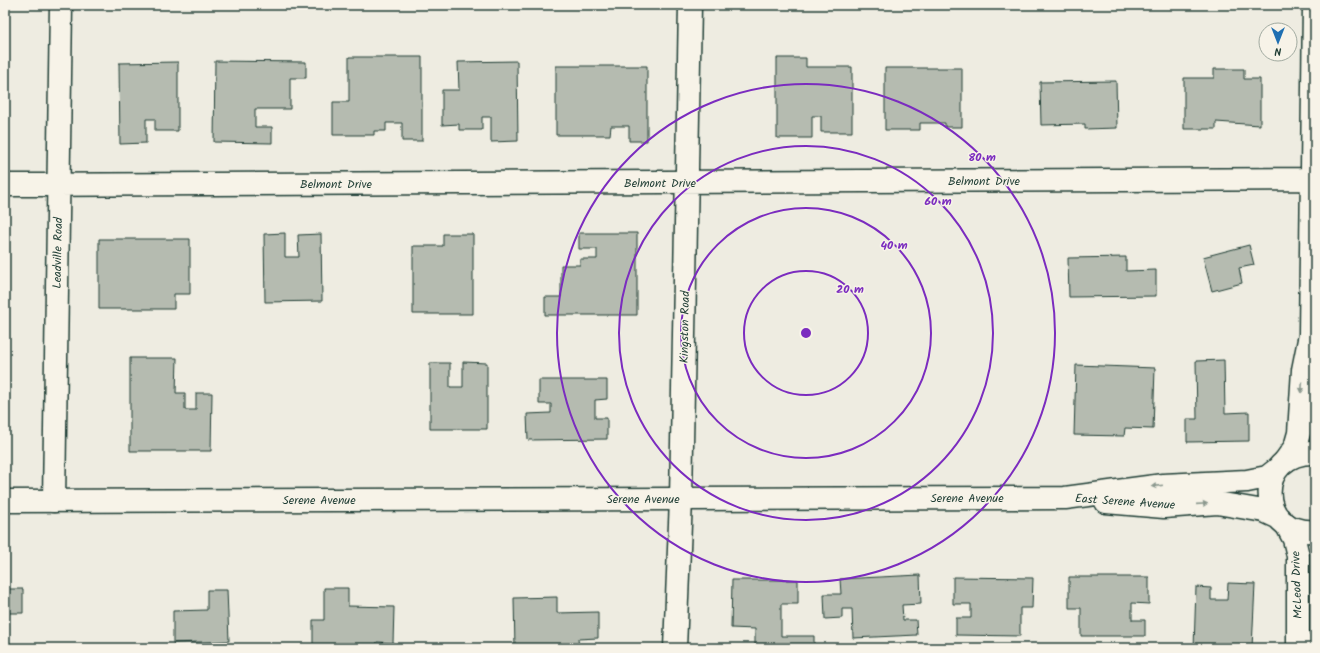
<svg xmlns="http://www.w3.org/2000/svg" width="1320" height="653" font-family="Kalam,sans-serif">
	<rect width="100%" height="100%" fill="#eeece1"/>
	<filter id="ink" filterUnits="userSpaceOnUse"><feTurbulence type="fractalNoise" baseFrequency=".025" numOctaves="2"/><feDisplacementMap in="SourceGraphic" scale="8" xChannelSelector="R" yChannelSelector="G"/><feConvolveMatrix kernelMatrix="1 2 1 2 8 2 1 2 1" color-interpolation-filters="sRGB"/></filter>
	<g filter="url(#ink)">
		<!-- building -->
		<path fill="#b5bbb0" stroke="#1f3d34" d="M349,57H422V141H402V123H386V131H374V135H333V102H349Z
			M777,58H806V67H852V132H821V116H812V138H777Z
			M215,61L306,62V78H290V109H255V127H272V143L214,142Z
			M517,61L518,141L491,142V117H482V130H459V124L442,125V90H459L458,62Z
			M178,62V131H155V119H146V143L120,144L119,63Z
			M556,66H647V141H629V126H611L610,135H556Z
			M885,68H962V127H945V123H920V130H885Z
			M1214,69H1244V79H1260V125L1216,122V129H1184V78H1214Z
			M1116,81L1117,128L1085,129V124L1041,125L1040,82Z
			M285,233V257H299L298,235L321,234L322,301L265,302L264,234Z
			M579,233H637V315H545V297H561V265H580V259H597V249H579Z
			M443,234H473V314H413V246H443Z
			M99,239H190V294H174V309H99Z
			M1249,245L1254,265L1239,268L1242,283L1212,291L1203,257Z
			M1126,257V271L1156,270V296L1069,297L1068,258Z
			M130,358H177L176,393H185V410H196V393H212L211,451H130Z
			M1224,360L1225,413L1249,412V441L1187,442V419H1197L1196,361Z
			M463,362L487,363V429H430V363H450V387H463Z
			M1076,365L1155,368L1153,429L1125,428L1124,436L1074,435Z
			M539,380H607V399L595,400V418H607V439L528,440L527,414L551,413V404H539Z
			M920,575L921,604L902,605L903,620H916L917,635L853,638L852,609H842V618L825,619L824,594H841L840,579Z
			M953,577L1033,578L1032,608H1020V636L956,635V618H971V604H953Z
			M1069,577H1149V604L1132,603V620H1145V636H1081V608H1069Z
			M732,580H798V604H781V636H814V648H755V629L731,628Z
			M1228,583L1255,584L1252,648H1194L1196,587L1211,588V600H1227Z
			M324,588H348V606L394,607L393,643L377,642L376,646L313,645V620H324Z
			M5,589H23V613H5Z
			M207,590H227L229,641L173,643V611L207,610Z
			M557,597V613L598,612V638L578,639L579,648H515L514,598Z"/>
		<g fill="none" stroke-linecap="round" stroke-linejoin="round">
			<defs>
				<path id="street" d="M5,185L1315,179
					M1285,461L1295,447L1299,433L1303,370L1310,335L1314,5
					M54,501L61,5
					M1286,524L1294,539L1298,556V648
					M675,648L681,499L690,5
					M1315,648V645"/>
				<path id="secondary" d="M1315,453C1254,451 1255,536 1315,531
					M5,501L1065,498L1163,485L1247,481L1267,477L1276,470
					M1106,502L1164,507L1217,503L1264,511L1279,518"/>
			</defs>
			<!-- street casing -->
			<use href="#street" stroke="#1f3d34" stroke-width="25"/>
			<!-- secondary casing -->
			<use href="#secondary" stroke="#1f3d34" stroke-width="25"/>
			<!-- street -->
			<use href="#street" stroke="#f7f3e8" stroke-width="22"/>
			<!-- secondary -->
			<use href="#secondary" stroke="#f7f3e8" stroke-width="22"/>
		</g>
		<!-- one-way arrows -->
		<defs><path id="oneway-solid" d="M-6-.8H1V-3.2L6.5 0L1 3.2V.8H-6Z"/></defs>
		<g fill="#8b988e">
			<use href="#oneway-solid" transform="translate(1302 387) rotate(94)"/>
			<use href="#oneway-solid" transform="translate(1157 486) rotate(173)"/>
			<use href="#oneway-solid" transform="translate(1202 504) rotate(-4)"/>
		</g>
	</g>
	<!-- distance rings -->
	<g fill="none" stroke="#7b2cbf" stroke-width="2">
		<circle cx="806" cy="333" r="62"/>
		<circle cx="806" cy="333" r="125"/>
		<circle cx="806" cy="333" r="187"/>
		<circle cx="806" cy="333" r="249"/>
	</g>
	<g text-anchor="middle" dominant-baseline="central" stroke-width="3" stroke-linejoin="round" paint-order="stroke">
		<!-- street labels -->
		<g font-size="12" fill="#1f3d34" stroke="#f7f3e8">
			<text x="984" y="181">Belmont Drive</text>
			<text x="660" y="183">Belmont Drive</text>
			<text x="336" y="184">Belmont Drive</text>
			<text transform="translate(58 253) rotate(-89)">Leadville Road</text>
			<text transform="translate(685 327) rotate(-89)">Kingston Road</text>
			<text x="967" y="498">Serene Avenue</text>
			<text x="643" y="499">Serene Avenue</text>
			<text x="319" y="500">Serene Avenue</text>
			<text transform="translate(1125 502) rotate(4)">East Serene Avenue</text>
			<text transform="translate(1297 585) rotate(-92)">McLeod Drive</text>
		</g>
	</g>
	<circle cx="806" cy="333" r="6" fill="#7b2cbf" stroke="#f7f3e8" stroke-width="2"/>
	<g font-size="12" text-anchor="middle" font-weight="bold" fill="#7b2cbf" stroke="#f7f3e8" stroke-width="3" stroke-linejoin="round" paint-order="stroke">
		<text x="982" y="161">80 m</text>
		<text x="938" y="205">60 m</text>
		<text x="894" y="249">40 m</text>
		<text x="850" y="293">20 m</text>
	</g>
	<!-- margin -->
	<rect width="1320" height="653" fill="none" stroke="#f7f3e8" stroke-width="20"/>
	<rect x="10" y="10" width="1300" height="633" fill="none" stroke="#1f3d34" stroke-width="1.5" filter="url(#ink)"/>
	<!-- north arrow -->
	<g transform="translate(1278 42) rotate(180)"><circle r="19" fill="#f7f3e8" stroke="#a1aaa0"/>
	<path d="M0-3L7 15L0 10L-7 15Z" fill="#1f6fb2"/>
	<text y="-6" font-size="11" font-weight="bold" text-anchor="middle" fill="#1f3d34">N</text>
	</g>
</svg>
